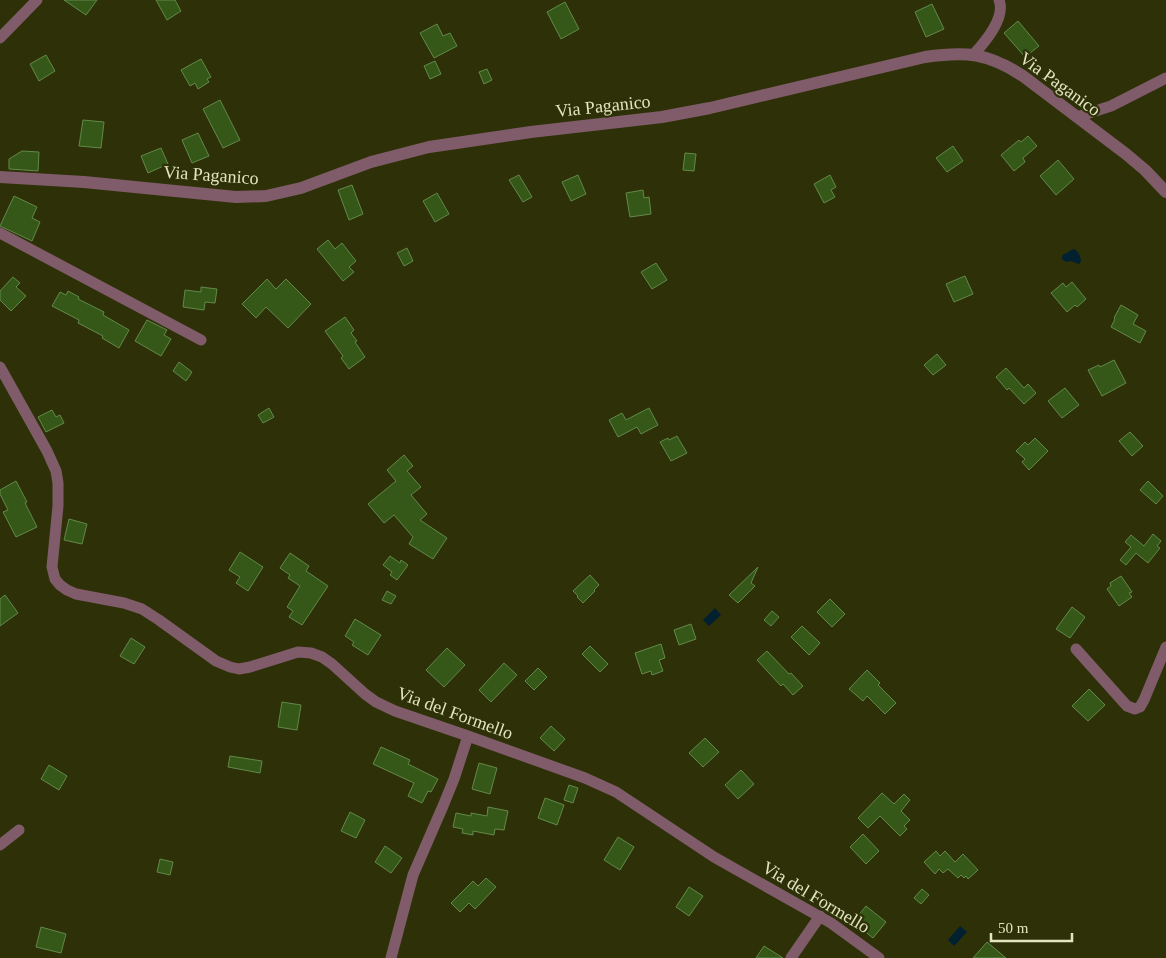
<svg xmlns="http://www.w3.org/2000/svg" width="1166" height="958" font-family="'Times New Roman',serif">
	<rect width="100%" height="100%" fill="#2e3108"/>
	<!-- water -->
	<path fill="#012030" d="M1074,249C1078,251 1081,257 1081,261L1079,264L1071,261L1066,262L1062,259V256L1064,254L1067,253L1071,250Z
		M715,608L721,615L709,626L703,620Z
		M960,926L967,932L954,946L948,940Z"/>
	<!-- building -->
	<path fill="#355818" stroke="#638949" d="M64,0H97L86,15Z
		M156,0H175L181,11L167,20Z
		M565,2L579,29L561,39L547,12Z
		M932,4L944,29L926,37L915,12Z
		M1018,21L1039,46L1025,57L1004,33Z
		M437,24L443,36L450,33L457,46L434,58L420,33Z
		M46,55L55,71L39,81L30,64Z
		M201,59L211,77L207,79L209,82L198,89L195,83L190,86L181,70Z
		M435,61L441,74L430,79L424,66Z
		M487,69L492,80L484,84L479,72Z
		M220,100L240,140L223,148L203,109Z
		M83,120L104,122L101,148L79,146Z
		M198,133L209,156L192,163L182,140Z
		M1028,136L1037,146L1023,158L1025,162L1014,171L1001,155L1019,140L1021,142Z
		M953,146L963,161L947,172L936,158Z
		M161,148L168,164L148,173L141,156Z
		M22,151L39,152L38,171L9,169V159Z
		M685,153L696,154L694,171L683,170Z
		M1058,160L1074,179L1056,195L1040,176Z
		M519,175L532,197L523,202L509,180Z
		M578,175L586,194L571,201L562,182Z
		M830,175L836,187L831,190L835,197L824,203L814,184Z
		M352,185L363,214L349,220L338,190Z
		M643,190L644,198L649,197L651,214L630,217L626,193Z
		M437,193L449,214L435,222L423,201Z
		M14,196L37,207L32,218L40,222L32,241L0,226Z
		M328,240L335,249L342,243L356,261L349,267L354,272L343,281L317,249Z
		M407,248L413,261L404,266L397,253Z
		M656,263L667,280L652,289L641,272Z
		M965,276L973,294L954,302L946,284Z
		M13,277L20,283L16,287L26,296L11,311L0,300V291Z
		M267,279L276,289L286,279L311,304L288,328L266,307L256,318L242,304Z
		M1072,282L1086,299L1077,307L1075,305L1067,312L1051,293L1063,283L1066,287Z
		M201,287L217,289L215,303L205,302L204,310L183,307L185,290L201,292Z
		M68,291L79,297L78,299L104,312L103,315L129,330L119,348L102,338L103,336L78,323L79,320L52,306L60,292L66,295Z
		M1121,305L1138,315L1133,324L1146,331L1140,343L1111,327L1115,319L1114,318Z
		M345,317L354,330L351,333L357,341L355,342L365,357L349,369L341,358L343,356L325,331Z
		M147,320L167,330L164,335L171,339L161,356L135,341Z
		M937,354L946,365L933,375L924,365Z
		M1114,360L1126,383L1102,396L1088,370L1099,365L1100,367Z
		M179,362L192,372L186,381L173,371Z
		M1006,368L1024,388L1028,384L1036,393L1024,404L1009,388L1007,390L996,377Z
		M1065,388L1079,405L1062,418L1048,401Z
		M269,408L274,417L263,423L258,415Z
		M649,408L658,425L641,434L637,427L618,437L609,420L622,413L626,420Z
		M52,410L56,417L60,415L64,423L46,432L38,417Z
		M1130,432L1143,446L1132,456L1119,441Z
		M677,436L687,453L671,461L660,442L668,438L669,440Z
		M1035,438L1048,451L1029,470L1022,462L1025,459L1016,451L1025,442L1028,445Z
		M404,455L413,466L407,471L421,487L411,495L427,514L420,520L447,538L433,559L409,544L413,537L394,515L384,523L368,504L396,481L387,470Z
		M16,481L27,502L25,503L37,527L16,537L3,512L8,510L0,494V490Z
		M1148,481L1163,496L1156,504L1140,490Z
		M69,519L87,524L82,544L64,540Z
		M1153,534L1161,541L1157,546L1160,548L1148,563L1136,553L1126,565L1120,560L1131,547L1125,542L1131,535L1144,546Z
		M240,552L263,567L248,591L236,583L240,577L229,570Z
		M290,553L309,566L306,571L328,586L302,625L289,617L293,611L287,607L300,586L288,578L290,575L280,568Z
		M390,556L400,563L401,560L408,565L397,580L390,575L392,572L383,565Z
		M758,567L751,583L755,586L738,603L729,595Z
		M590,575L599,585L594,590L595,591L583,603L577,597L578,596L573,591Z
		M1121,576L1132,592L1129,593L1132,597L1119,606L1107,589L1111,586L1110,583Z
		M387,591L396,596L391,604L382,600Z
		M5,595L18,613L0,626V599Z
		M830,599L845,614L832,627L817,612Z
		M1072,607L1085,617L1070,638L1056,629Z
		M772,611L779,617L771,626L764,620Z
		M355,619L381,635L368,655L352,645L354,642L345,636Z
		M691,624L696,639L679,645L674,630Z
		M802,626L820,643L809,655L791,637Z
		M131,638L145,647L134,664L120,656Z
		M661,644L665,658L659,660L663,671L652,675L651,671L642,674L635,653Z
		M590,646L608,664L600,672L582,654Z
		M447,648L465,665L444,687L426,670Z
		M767,651L789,674L791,673L803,686L793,695L783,684L781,686L757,660Z
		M504,663L517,675L491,702L479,690Z
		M538,668L547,677L534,690L525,681Z
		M867,670L880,683L878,685L896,703L885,714L867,696L863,701L849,689Z
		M1089,689L1105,705L1088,721L1072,706Z
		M282,702L301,705L297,730L278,727Z
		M551,726L565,739L554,751L540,738Z
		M705,738L719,752L703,767L689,753Z
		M381,747L410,760L408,764L438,779L431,792L428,791L422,803L408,796L414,783L373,764Z
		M230,756L262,761L260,773L228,767Z
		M479,763L497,768L490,794L472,789Z
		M49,765L67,776L59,790L41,779Z
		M741,770L754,784L738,799L725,785Z
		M569,785L578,788L573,803L564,800Z
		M882,793L894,804L904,794L910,800L901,811L910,820L904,826L907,829L900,836L880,816L868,828L858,818Z
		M545,798L564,805L557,825L538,818Z
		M488,807L508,811L504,830L495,829L494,835L473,831V835L462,833L463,829L453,827L456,813L471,816V813L487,816Z
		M350,812L365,820L356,838L341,831Z
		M863,834L879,851L866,864L850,847Z
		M618,837L634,847L620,870L604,860Z
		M385,846L402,858L391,873L375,862Z
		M936,851L940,856L945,851L955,862L963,854L978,870L968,879L966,876L964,878L961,875L958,878L948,869L943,873L939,869L935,874L924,862Z
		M160,859L173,862L170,875L157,872Z
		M486,878L496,887L475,909L469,903L460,912L451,903L473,881L478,886Z
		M689,887L703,896L689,916L676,907Z
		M922,889L929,895L921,904L914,898Z
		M866,906L886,922L873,938L853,922Z
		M41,927L66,934L61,953L36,947Z
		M987,942L1006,958H973Z
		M764,946L783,958H756Z"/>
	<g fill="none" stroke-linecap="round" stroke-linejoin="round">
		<!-- minor -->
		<path stroke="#805c6a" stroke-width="11" d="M0,38L37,0
			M974,54C985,42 1006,18 999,0
			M1077,117L1111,106L1166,78
			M0,233L201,340
			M0,367L47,451L56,471L58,483V506L52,567L55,579L60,585L67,590L76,594L124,603L142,609L159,620L216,661L230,667L239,669L250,667L298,652L311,653L322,657L332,664L365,694L376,702L395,711L468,736L585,778L616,792L714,857L831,923L879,958
			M1076,649L1127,706L1135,709L1140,707L1144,700L1166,647
			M0,845L19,830
			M391,958L413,875L443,806L454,779L468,736
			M791,958L820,916"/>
		<!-- tertiary -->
		<path stroke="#805c6a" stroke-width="12" d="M0,177L84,182L236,197L266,196L301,188L371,162L429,147L531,132L662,117L710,108L925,57C966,51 988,53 1023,76L1126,154L1145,170L1166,192"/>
	</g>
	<g text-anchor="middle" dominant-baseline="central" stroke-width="4.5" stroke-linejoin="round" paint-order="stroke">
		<!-- street labels -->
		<g font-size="18" fill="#e1e6c0" stroke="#2e3108">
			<text transform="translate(1060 84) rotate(36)">Via Paganico</text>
			<text transform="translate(603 106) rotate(-6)">Via Paganico</text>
			<text transform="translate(211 175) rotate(4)">Via Paganico</text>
			<text transform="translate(455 713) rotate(20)">Via del Formello</text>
			<text transform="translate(816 897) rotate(31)">Via del Formello</text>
		</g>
	</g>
	<!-- scale -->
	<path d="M991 933v8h81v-8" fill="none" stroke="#e1e6c0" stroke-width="2.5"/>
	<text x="998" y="933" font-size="15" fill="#e1e6c0" stroke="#2e3108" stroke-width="4" paint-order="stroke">50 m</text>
</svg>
